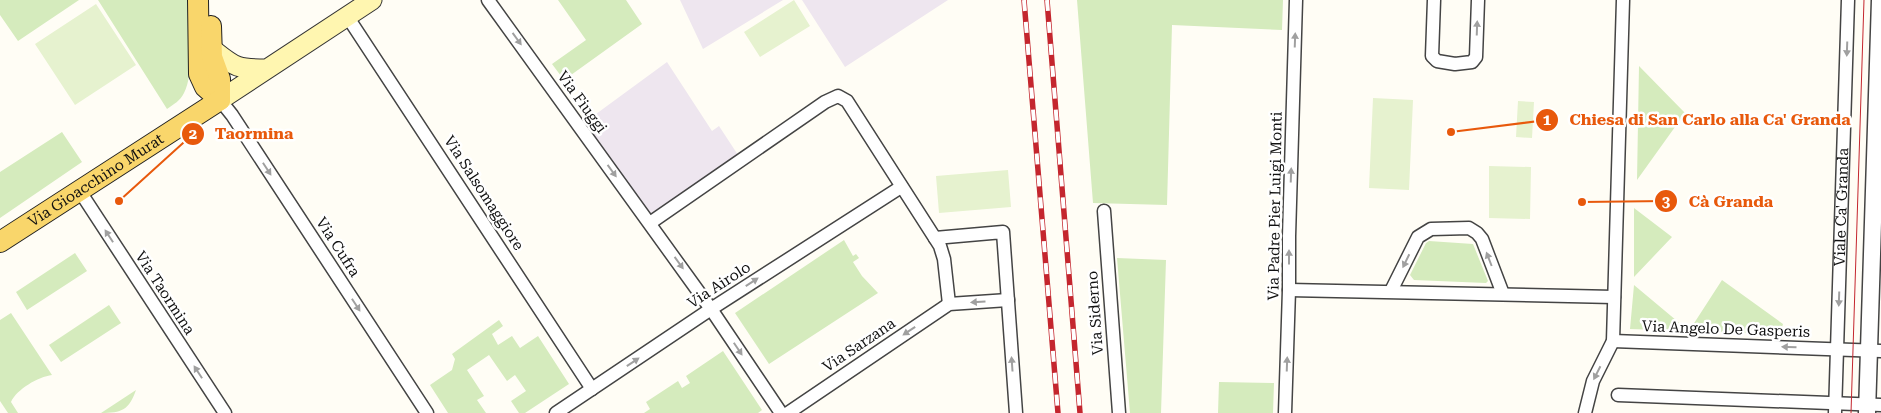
<svg xmlns="http://www.w3.org/2000/svg" width="1881" height="413" font-family="'Roboto Serif',serif">
	<rect width="100%" height="100%" fill="#fffdf5"/>
	<!-- industrial -->
	<path fill="#eee6ef" d="M680,0H783L703,49Z
		M802,0H948L845,67Z
		M667,62L712,131L719,126L740,158L650,220L581,125Z"/>
	<!-- green -->
	<path fill="#d5ebbd" d="M0,0H79L18,41L0,15Z
		M98,0H189C189,24 195,72 184,93C180,101 174,104 167,109Z
		M558,0H626L642,24L564,80L552,64L586,40Z
		M1077,0H1283L1282,30L1172,25L1167,205L1093,203Z
		M1639,66L1685,113L1637,180Z
		M62,132L82,162L0,218V172Z
		M1634,208L1672,237L1634,277Z
		M844,240L853,256L856,254L859,258L853,262L862,276L878,293L769,364L735,313Z
		M1429,241L1473,244L1488,281L1486,283L1414,280L1410,275L1426,243Z
		M75,253L87,271L27,310L16,292Z
		M1117,258L1166,260L1161,413H1130Z
		M1722,280L1783,324L1780,334L1630,329L1634,285L1689,331Z
		M109,305L121,323L61,362L49,345Z
		M11,313L52,375C38,377 17,389 11,402L18,413H8L0,401V320Z
		M499,320L503,326L492,334L498,345L512,336L520,348L538,336L569,384L525,413H519L511,401L526,391L515,375L507,381L489,355L467,370L484,396L477,400L486,413H448L430,385L452,370L455,359L452,354Z
		M723,351L762,410L758,413H644L650,409L646,402L678,381L682,388L690,383L686,376Z
		M1219,382L1274,383L1273,413H1218Z
		M136,390C129,410 122,413 101,413Z"/>
	<!-- pitch -->
	<path fill="#e6f2cf" d="M794,0L810,26L760,57L744,32Z
		M96,4L136,65L75,105L35,44Z
		M1373,98L1413,100L1409,190L1369,188Z
		M1518,101L1534,102L1532,138L1516,137Z
		M1489,166L1531,167L1530,219L1489,218Z
		M1008,170L1011,207L939,213L936,176Z"/>
	<g fill="none" stroke-linecap="round" stroke-linejoin="round">
		<defs>
			<g id="minor">
				<path d="M488,0L711,309L781,413"/>
				<path d="M1434,0L1432,56L1437,61L1455,64L1472,62L1476,57L1478,0"/>
				<path d="M347,16L592,389"/>
				<path d="M220,100L232,115L427,413"/>
				<path d="M79,190L225,413"/>
				<path d="M1104,211L1119,413"/>
				<path d="M650,223L825,102L838,96L847,101L940,246L944,259L949,304"/>
				<path d="M935,238L1003,232L1016,413"/>
				<path d="M1289,290L1614,297"/>
				<path d="M1391,291L1418,237L1431,229L1469,228L1477,233L1482,239L1503,294"/>
				<path d="M1613,341L1881,351"/>
				<path d="M1618,395L1881,405"/>
				<path d="M556,413L711,309L901,187"/>
				<path d="M788,413L949,304L1008,300"/>
				<path d="M1285,413L1289,290V236L1296,0"/>
				<path d="M1585,413L1593,381L1613,341L1623,0"/>
				<path id="s1" d="M1835,413L1848,0"/>
			</g>
			<path id="tertiary" d="M1867,413L1880,0"/>
			<path id="secondary" d="M211,48C235,67 235,69 267,69
				M220,100L372,0"/>
			<g id="primary">
				<path d="M198,0L199,74L205,87L220,100"/>
				<path d="M211,26L212,57L220,79V100"/>
				<path id="s2" d="M0,242L220,100"/>
			</g>
		</defs>
		<!-- minor casing -->
		<use href="#minor" stroke="#444" stroke-width="15"/>
		<!-- tertiary casing -->
		<use href="#tertiary" stroke="#444" stroke-width="19"/>
		<!-- secondary casing -->
		<use href="#secondary" stroke="#333" stroke-width="21"/>
		<!-- primary casing -->
		<use href="#primary" stroke="#222" stroke-width="22"/>
		<!-- minor -->
		<use href="#minor" stroke="#fff" stroke-width="12"/>
		<!-- tertiary -->
		<use href="#tertiary" stroke="#fff" stroke-width="16"/>
		<!-- secondary -->
		<use href="#secondary" stroke="#fff6b0" stroke-width="19"/>
		<!-- primary -->
		<use href="#primary" stroke="#f9d66b" stroke-width="20"/>
		<!-- tram -->
		<path stroke="#c4262e" stroke-width="1" d="M1851,413L1864,0"/>
		<defs>
			<path id="rail" d="M1024,0L1058,413
				M1047,0L1080,413"/>
		</defs>
		<!-- rail casing -->
		<use href="#rail" stroke="#c4262e" stroke-width="5.5"/>
		<!-- rail -->
		<use href="#rail" stroke="#fff" stroke-width="4" stroke-dasharray="11" stroke-linecap="butt"/>
	</g>
	<!-- one-way arrows -->
	<defs><path id="oneway-solid" d="M-6-.8H1V-3.2L6.5 0L1 3.2V.8H-6Z" transform="scale(1.25)"/></defs>
	<g fill="#a0a0a0">
		<use href="#oneway-solid" transform="translate(1477 28) rotate(-88)"/>
		<use href="#oneway-solid" transform="translate(517 39) rotate(54)"/>
		<use href="#oneway-solid" transform="translate(1295 40) rotate(-88)"/>
		<use href="#oneway-solid" transform="translate(1847 49) rotate(92)"/>
		<use href="#oneway-solid" transform="translate(267 169) rotate(57)"/>
		<use href="#oneway-solid" transform="translate(612 171) rotate(54)"/>
		<use href="#oneway-solid" transform="translate(1291 175) rotate(-88)"/>
		<use href="#oneway-solid" transform="translate(109 236) rotate(-123)"/>
		<use href="#oneway-solid" transform="translate(1289 257) rotate(-90)"/>
		<use href="#oneway-solid" transform="translate(1489 259) rotate(-111)"/>
		<use href="#oneway-solid" transform="translate(1406 261) rotate(116)"/>
		<use href="#oneway-solid" transform="translate(679 263) rotate(54)"/>
		<use href="#oneway-solid" transform="translate(752 282) rotate(-33)"/>
		<use href="#oneway-solid" transform="translate(1839 299) rotate(92)"/>
		<use href="#oneway-solid" transform="translate(978 302) rotate(176)"/>
		<use href="#oneway-solid" transform="translate(356 305) rotate(57)"/>
		<use href="#oneway-solid" transform="translate(909 331) rotate(146)"/>
		<use href="#oneway-solid" transform="translate(1789 347) rotate(-178)"/>
		<use href="#oneway-solid" transform="translate(738 349) rotate(56)"/>
		<use href="#oneway-solid" transform="translate(633 362) rotate(-34)"/>
		<use href="#oneway-solid" transform="translate(1012 364) rotate(-94)"/>
		<use href="#oneway-solid" transform="translate(1287 364) rotate(-88)"/>
		<use href="#oneway-solid" transform="translate(198 372) rotate(-123)"/>
		<use href="#oneway-solid" transform="translate(1597 373) rotate(117)"/>
	</g>
	<g text-anchor="middle" dominant-baseline="central" stroke-width="5" stroke-linejoin="round" paint-order="stroke">
		<!-- street labels -->
		<g font-size="15" fill="#111" stroke="#fff">
			<text transform="translate(582 102) rotate(54)">Via Fiuggi</text>
			<text stroke="none"><textPath href="#s2" startOffset="114">Via Gioacchino Murat</textPath></text>
			<text transform="translate(484 193) rotate(57)">Via Salsomaggiore</text>
			<text transform="translate(1275 206) rotate(-89)">Via Padre Pier Luigi Monti</text>
			<text stroke="none"><textPath href="#s1" startOffset="206">Viale Ca' Granda</textPath></text>
			<text transform="translate(338 247) rotate(57)">Via Cufra</text>
			<text transform="translate(719 285) rotate(-33)">Via Airolo</text>
			<text transform="translate(165 293) rotate(57)">Via Taormina</text>
			<text transform="translate(1095 313) rotate(-94)">Via Siderno</text>
			<text transform="translate(1726 329) rotate(2)">Via Angelo De Gasperis</text>
			<text transform="translate(859 345) rotate(-34)">Via Sarzana</text>
		</g>
	</g>
	<!-- callouts -->
	<path fill="none" stroke="#e8590c" stroke-width="2" d="M1451 132L1547 120M119 201L193 134M1582 202L1666 201"/>
	<g fill="#e8590c" stroke="#fff" stroke-width="2">
		<circle cx="1451" cy="132" r="5"/>
		<circle cx="119" cy="201" r="5"/>
		<circle cx="1582" cy="202" r="5"/>
		<circle cx="1547" cy="120" r="12"/>
		<circle cx="193" cy="134" r="12"/>
		<circle cx="1666" cy="201" r="12"/>
	</g>
	<g font-size="15" text-anchor="middle" font-weight="bold" fill="#fff">
		<text x="1547" y="125">1</text>
		<text x="193" y="139">2</text>
		<text x="1666" y="207">3</text>
	</g>
	<g font-size="16" text-anchor="middle" font-weight="bold" fill="#e8590c" stroke="#fff" stroke-width="5" stroke-linejoin="round" paint-order="stroke">
		<text x="1710" y="125">Chiesa di San Carlo alla Ca' Granda</text>
		<text x="254" y="139">Taormina</text>
		<text x="1731" y="207">Cà Granda</text>
	</g>
</svg>
